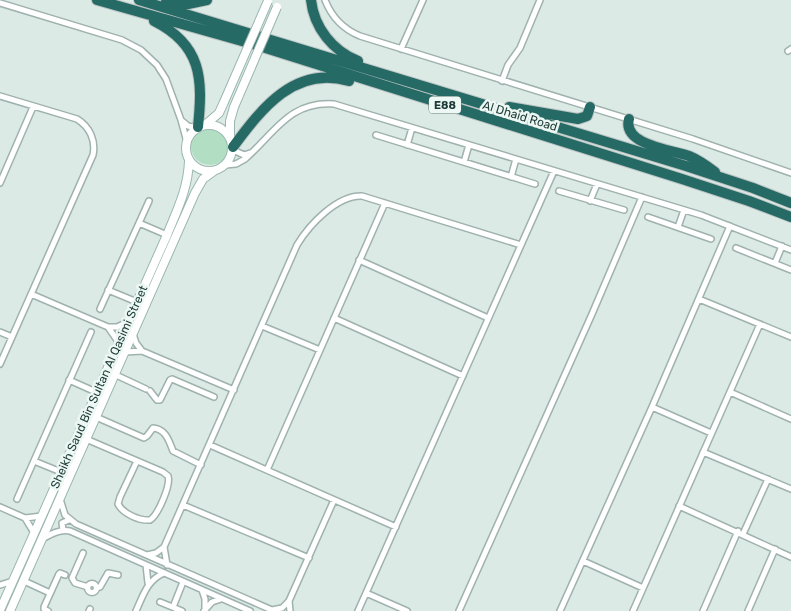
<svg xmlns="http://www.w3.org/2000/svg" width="791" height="611" font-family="Rubik,sans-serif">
	<rect width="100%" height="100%" fill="#dceae6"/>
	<!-- green -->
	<path fill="#b2dfc4" d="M191 146a19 19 0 1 1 38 0a19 19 0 1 1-38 0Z"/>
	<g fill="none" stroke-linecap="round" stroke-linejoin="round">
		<defs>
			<path id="street" d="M325,0C332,18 343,29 360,36L693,139L791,173
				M0,3L122,40L141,50L157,65L166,79L181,120L187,142
				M401,49L423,0
				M788,51L791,49
				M502,81L508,65L520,48L540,0
				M0,96L77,119C90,127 96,141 93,155L0,364
				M182,121L188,126L197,128
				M376,135L535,184
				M407,145L412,128
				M233,150L244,155L250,153
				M464,162L469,145
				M225,165L236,164L245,159C275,133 289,101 334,104L701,215L791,250
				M511,177L516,159
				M0,183L33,107
				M559,191L624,210
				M590,201L597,184
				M648,217L711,239
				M139,223L167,235
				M678,227L684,210
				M736,248L791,270
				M359,260L488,318
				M775,263L782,246
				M108,290L137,302
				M31,294L108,327L119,343
				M699,299L791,337
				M100,309L149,201
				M334,318L463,376
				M262,326L320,350
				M108,327H117L128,322
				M0,332L12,337
				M133,334L136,343L142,351L234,390
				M125,352L142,351
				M116,375L146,389
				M69,380L96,392
				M150,391L157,400H160L170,380L172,379L214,397
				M730,392L791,419
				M652,407L711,433
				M96,417L144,438L147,436L153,428C166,429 169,441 173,451L201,465
				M86,439L163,472L168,476C171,485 158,515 150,520C140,521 123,514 118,504L120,497L137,461
				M210,445L396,527
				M703,452L791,489
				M34,461L61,472
				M267,470L385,203
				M17,499L91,332
				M60,499L65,515L76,524L274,611
				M183,505L309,558
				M679,506L791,557
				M0,507L25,518L42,516
				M25,518L34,533
				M63,530L62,523L69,520
				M743,534L768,479
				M42,539C51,534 60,529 70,531L250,611
				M83,553L72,578L75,583L88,587
				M147,555L156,553L164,547
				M583,561L643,588
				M146,565L148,583
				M167,565L164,547L297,245C309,225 337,195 362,196L521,245
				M24,581L50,593
				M87.5 588a4.5 4.5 0 1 1 9 0a4.5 4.5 0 1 1-9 0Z
				M0,585L13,581
				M97,588L100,587L108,573L118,575
				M202,590L205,599V608
				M366,593L407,611
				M289,601L290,611
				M160,602L182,611
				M173,607L183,582
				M272,610L282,608L289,601L334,500
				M48,611L44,609V607L59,574L60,573L65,575
				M89,611L90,609
				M136,611C143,596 147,580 164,573
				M204,611L212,602L221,599
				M358,611L554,171
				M459,611L592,314L642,197
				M560,611L652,407L730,226
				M633,611L760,324
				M703,611L738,531
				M748,611L775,549"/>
			<path id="secondary" d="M186 148a23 23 0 1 1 46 0a23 23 0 1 1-46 0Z
				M205,125L219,113L224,102
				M230,136V121L234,107
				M0,610L167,235C177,210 188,189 189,161
				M10,611L195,193L203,179L214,171"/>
			<path id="highway" d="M97,0L256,45L682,179L749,201L791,217
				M139,0L686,166L753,188L791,203
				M311,0C314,28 333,51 358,61
				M166,2L188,4L207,0
				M154,21C202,45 203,79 198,127
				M509,107L578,119L587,116L590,107
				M629,119C622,145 672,150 689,156C699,160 707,166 715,172
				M233,147C262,108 295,65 349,81"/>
		</defs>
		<!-- street casing -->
		<use href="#street" stroke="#9fb2ae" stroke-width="8"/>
		<!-- secondary casing -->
		<use href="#secondary" stroke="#9ab7b0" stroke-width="10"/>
		<!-- highway casing -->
		<use href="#highway" stroke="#bbc4c3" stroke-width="12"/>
		<!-- street -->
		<use href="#street" stroke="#fff" stroke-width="5"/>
		<!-- secondary -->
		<use href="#secondary" stroke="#fff" stroke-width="8"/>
		<!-- highway -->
		<use href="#highway" stroke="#266a65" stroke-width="10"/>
		<defs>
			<path id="secondary-bridge" d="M224,102L268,1
				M234,107L277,7"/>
		</defs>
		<!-- secondary-bridge casing -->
		<use href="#secondary-bridge" stroke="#9ab7b0" stroke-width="10" stroke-linecap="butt"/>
		<!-- secondary-bridge -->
		<use href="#secondary-bridge" stroke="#fff" stroke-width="8"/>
	</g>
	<g text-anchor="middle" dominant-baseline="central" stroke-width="5" stroke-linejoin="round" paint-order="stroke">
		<!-- shield labels -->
		<rect fill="#edf7f3" stroke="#5b736f" stroke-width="1" x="429" y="96.5" width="32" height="17" rx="4"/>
		<g font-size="11" font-weight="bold" fill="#1d3b37">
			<text x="445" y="105">E88</text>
		</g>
		<!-- street labels -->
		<g font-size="12" fill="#1d3b37" stroke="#edf7f3">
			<text transform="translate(520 116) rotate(17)">Al Dhaid Road</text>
			<text transform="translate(99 387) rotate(-66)">Sheikh Saud Bin Sultan Al Qasimi Street</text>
		</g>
	</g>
</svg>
